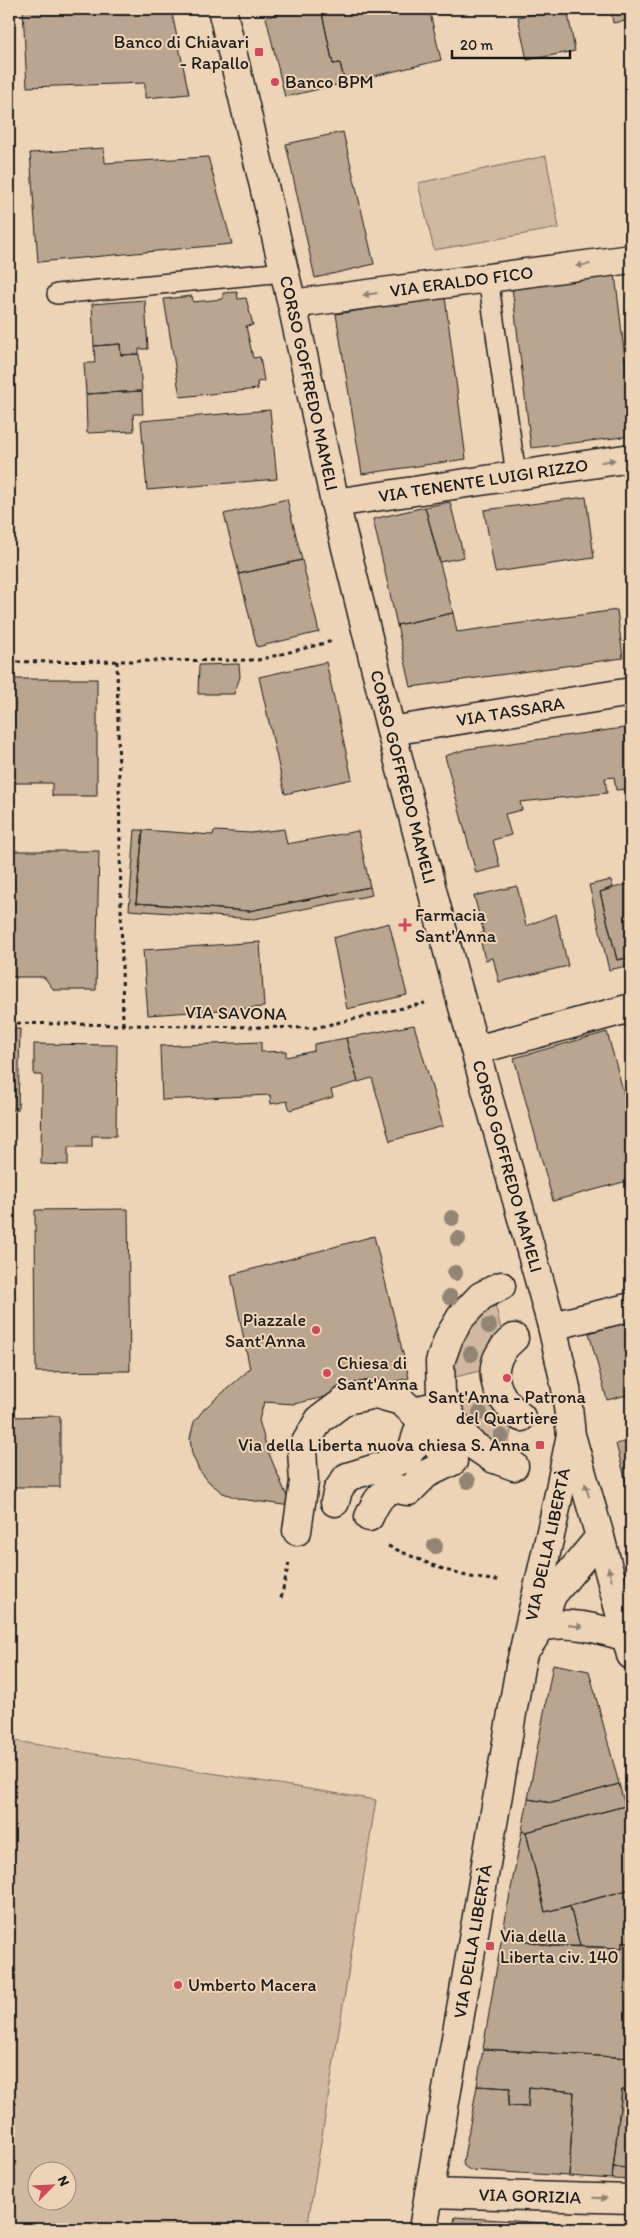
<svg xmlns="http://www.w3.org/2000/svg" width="640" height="2238" font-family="Itim,sans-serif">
	<rect width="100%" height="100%" fill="#eed4b6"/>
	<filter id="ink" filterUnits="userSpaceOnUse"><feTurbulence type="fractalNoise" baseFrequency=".02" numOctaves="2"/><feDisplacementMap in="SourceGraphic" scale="10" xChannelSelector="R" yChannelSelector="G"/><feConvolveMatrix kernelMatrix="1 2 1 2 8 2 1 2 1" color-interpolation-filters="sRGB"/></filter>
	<g filter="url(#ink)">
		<!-- green -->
		<path fill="#d0b9a0" stroke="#766a5e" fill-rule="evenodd" d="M546,156L559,228L434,250L418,183Z
			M495,1303L503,1338L488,1369L451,1378L455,1354L478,1313Z
			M491,1395L513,1419L506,1458L491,1449L456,1405Z
			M9,1740L376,1800L307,2229H9ZM68,2170V2200H38V2170Z"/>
		<!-- building -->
		<path fill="#baa690" stroke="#1c1c1c" d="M23,9H171L189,94L145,98V83L27,87Z
			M302,9H321L333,64L340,63L345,83L285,97L266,17Z
			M321,9H429L441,60L345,83L340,63L333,64Z
			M559,9H567L575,51L527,60L518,17Z
			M611,9H631V20L613,23Z
			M343,132L374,264L315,278L286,144Z
			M104,148L105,163L208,157L232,244L38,262L30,153Z
			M615,274L631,410V436L531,448L512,287Z
			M237,292L238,299L246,298L253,325L246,326L253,358L260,357L264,381L257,382L258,389L180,397L164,299L192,296L193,302L223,299V293Z
			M445,297L466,459L362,474L336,314Z
			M145,300L148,349H139V354L121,355L120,344L94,346L92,304Z
			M120,344L121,355L139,354L142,391L86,394L84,363H95L94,346Z
			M142,391L143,414H133L134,431L87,433L86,394Z
			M270,410L277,479L147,490L141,421Z
			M586,497L594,558L495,572L484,510Z
			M287,499L302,560L239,574L224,514Z
			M450,502L464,557L440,562L425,507Z
			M425,507L453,613L397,625L373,519Z
			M302,560L319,632L257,647L239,574Z
			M617,610L623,658L411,687L397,625L453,613L457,632Z
			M326,662L352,779L285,794L259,677Z
			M239,664L240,677L234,694H198L199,665Z
			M9,679H97V796H52V783H9Z
			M631,727V808L629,809L627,789L616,790L614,777L605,778L607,793L520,802L522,810L505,814L511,835L493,840L500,867L476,873L445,756L467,749Z
			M284,829L287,844L358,831L370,887L249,911L136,903L143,830L213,835L214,831L251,833Z
			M135,830H143L136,903L249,911L370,887L372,895L254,919L129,910Z
			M9,851H99L96,990H54L44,977H9Z
			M611,880L613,887L600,892L617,960L631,957V965L609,970L589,885Z
			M631,883V957L617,960L600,892Z
			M517,886L526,926L556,914L568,966L499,982L493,958L485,960L479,934L484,933L474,896Z
			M389,923L407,995L347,1009L333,938Z
			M260,942L264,1007L148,1015L143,950Z
			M414,1025L443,1126L390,1141L372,1078L358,1082L346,1038Z
			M9,1029H20L18,1110H9Z
			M607,1032L631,1119V1180L553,1201L514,1058Z
			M346,1038L358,1082L331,1090L333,1097L290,1110L287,1101L271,1104L270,1095L162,1100L160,1046L261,1042V1052L286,1051V1057L314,1051V1044Z
			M34,1044L117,1045L116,1136H92V1147H68V1165L41,1164L42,1075H34Z
			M128,1209L130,1371L36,1372L35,1210Z
			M374,1236L409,1378L294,1404L264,1402L259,1420L267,1449L291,1506L240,1499L223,1493L210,1483L199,1470L192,1454L190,1438L194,1422L204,1409L250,1369L231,1275Z
			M631,1321V1394L607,1400L589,1333Z
			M60,1416V1487H9V1417Z
			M631,1440V1501L616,1444Z
			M553,1664L589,1671L619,1784L552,1803L528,1799Z
			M619,1784L625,1806L526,1832L522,1831L528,1799L552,1803Z
			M625,1806L631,1830V1889L545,1912L526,1832Z
			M522,1831L526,1832L545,1912L570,1906L580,1946H551L502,1936Z
			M631,1889V1943L622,1941V1948L580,1946L570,1906Z
			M502,1936L551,1946L622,1948V1941L631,1943V2058L483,2049Z
			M483,2049L631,2058V2090H622L612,2179L569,2176L574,2092L529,2087L528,2107L508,2106L510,2088L477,2086Z
			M477,2086L510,2088L508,2106L528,2107L529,2087L574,2092L569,2176L470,2170L464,2166L463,2162Z
			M622,2090H631V2168L613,2167Z
			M613,2167L631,2168V2180L612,2179Z
			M455,2217L618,2228L617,2229H453Z"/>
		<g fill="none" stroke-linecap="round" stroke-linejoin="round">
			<defs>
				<path id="service" d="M488,278L516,475
					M57,294L284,272"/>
				<path id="pedestrian" d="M501,1286L481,1296L461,1317L449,1337L440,1362L441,1394L452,1419L470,1443L492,1458L514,1466
					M514,1338C483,1363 492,1394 521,1417
					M335,1502L338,1490L347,1477L405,1459L413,1447L426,1408
					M297,1531L304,1482L302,1449L319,1420L346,1400L376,1394L401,1401L422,1420L439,1449L453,1461L426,1474L409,1491C404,1491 401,1489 397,1489C382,1488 374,1506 369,1517"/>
				<g id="minor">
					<path id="s1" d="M292,304L631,259"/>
					<path id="s2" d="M335,503L631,458"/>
					<path id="s3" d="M391,731L631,692"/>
					<path d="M476,1050L631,1008"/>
					<path d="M552,1326L631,1307"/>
					<path d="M600,1537L631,1655"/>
					<path d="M529,1645L541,1627C569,1620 599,1629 627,1637"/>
					<path id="s4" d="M429,2193L631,2199"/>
				</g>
				<g id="primary">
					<path id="s5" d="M222,9L292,304L335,503L391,731L453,971L552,1326L566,1388L571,1435L600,1537L552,1595L541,1627"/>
					<path id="s6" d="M423,2229L520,1667L554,1518L570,1439"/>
				</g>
			</defs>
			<!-- service casing -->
			<use href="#service" stroke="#1c1c1c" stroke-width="22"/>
			<!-- pedestrian casing -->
			<use href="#pedestrian" stroke="#1c1c1c" stroke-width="31"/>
			<!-- minor casing -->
			<use href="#minor" stroke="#1c1c1c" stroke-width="31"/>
			<!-- primary casing -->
			<use href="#primary" stroke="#1c1c1c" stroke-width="31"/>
			<!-- path -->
			<path stroke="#1c1c1c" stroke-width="3" stroke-dasharray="4 4" stroke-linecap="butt" d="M117,661L123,1025
				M9,662L258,660L333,641
				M9,1023L314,1028L425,1003
				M388,1546C426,1562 457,1579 499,1580
				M281,1598L289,1563"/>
			<!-- service -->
			<use href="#service" stroke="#eed4b6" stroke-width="19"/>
			<!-- pedestrian -->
			<use href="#pedestrian" stroke="#eed4b6" stroke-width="28"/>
			<!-- minor -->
			<use href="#minor" stroke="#eed4b6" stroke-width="28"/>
			<!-- primary -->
			<use href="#primary" stroke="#eed4b6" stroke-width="28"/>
		</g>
		<!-- trees -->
		<g fill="#938473">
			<circle cx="452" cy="1218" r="8"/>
			<circle cx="458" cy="1239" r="8"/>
			<circle cx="455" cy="1273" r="8"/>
			<circle cx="450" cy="1297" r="8"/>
			<circle cx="489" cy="1326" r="8"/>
			<circle cx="471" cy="1354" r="8"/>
			<circle cx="480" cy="1413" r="8"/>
			<circle cx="501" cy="1436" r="8"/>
			<circle cx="468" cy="1481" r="8"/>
			<circle cx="435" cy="1546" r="8"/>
		</g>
		<!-- one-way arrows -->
		<defs><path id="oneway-solid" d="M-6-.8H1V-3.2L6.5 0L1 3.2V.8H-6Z" transform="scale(1.25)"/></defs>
		<g fill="#908171">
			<use href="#oneway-solid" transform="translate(583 265) rotate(172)"/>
			<use href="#oneway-solid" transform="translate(370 294) rotate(172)"/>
			<use href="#oneway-solid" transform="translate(608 461) rotate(-9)"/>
			<use href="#oneway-solid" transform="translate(587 1490) rotate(-106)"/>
			<use href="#oneway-solid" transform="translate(610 1574) rotate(-105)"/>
			<use href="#oneway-solid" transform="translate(576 1626) rotate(7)"/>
			<use href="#oneway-solid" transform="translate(600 2198) rotate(2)"/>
		</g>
	</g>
	<!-- markers -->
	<g fill="#d1495b" stroke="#eed4b6" stroke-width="2">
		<rect x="254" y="47" width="10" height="10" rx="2.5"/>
		<circle cx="275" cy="82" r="5"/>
		<path d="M402.5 917.5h5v5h5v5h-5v5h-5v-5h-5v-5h5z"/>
		<circle cx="316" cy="1330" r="5"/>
		<circle cx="327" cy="1373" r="5"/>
		<circle cx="507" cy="1378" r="5"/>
		<rect x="535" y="1440" width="10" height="10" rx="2.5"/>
		<rect x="485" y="1941" width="10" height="10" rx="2.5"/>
		<circle cx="178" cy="1985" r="5"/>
	</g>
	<g text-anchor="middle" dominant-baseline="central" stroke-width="4" stroke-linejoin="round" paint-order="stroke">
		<!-- poi labels -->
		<g font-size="18" fill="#1c1c1c" stroke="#eed4b6" text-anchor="start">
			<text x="249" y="42" text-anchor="end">Banco di Chiavari<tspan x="249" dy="21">- Rapallo</tspan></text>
			<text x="285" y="82">Banco BPM</text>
			<text x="415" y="915">Farmacia<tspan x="415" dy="21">Sant'Anna</tspan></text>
			<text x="306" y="1320" text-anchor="end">Piazzale<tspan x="306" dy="21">Sant'Anna</tspan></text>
			<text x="337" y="1363">Chiesa di<tspan x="337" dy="21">Sant'Anna</tspan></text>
			<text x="507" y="1397" text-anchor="middle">Sant'Anna - Patrona<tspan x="507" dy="21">del Quartiere</tspan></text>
			<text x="530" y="1445" text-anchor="end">Via della Liberta nuova chiesa S. Anna</text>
			<text x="500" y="1936">Via della<tspan x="500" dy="21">Liberta civ. 140</tspan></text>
			<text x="188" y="1985">Umberto Macera</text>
		</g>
		<!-- street labels -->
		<g font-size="18" fill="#1c1c1c" stroke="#eed4b6">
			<text stroke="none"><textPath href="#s1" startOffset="171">VIA ERALDO FICO</textPath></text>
			<text stroke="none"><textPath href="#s5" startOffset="384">CORSO GOFFREDO MAMELI</textPath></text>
			<text stroke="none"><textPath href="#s2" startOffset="150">VIA TENENTE LUIGI RIZZO</textPath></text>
			<text stroke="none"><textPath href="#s3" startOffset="121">VIA TASSARA</textPath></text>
			<text stroke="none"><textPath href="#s5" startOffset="789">CORSO GOFFREDO MAMELI</textPath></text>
			<text transform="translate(236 1013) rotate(1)">VIA SAVONA</text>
			<text stroke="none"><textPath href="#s5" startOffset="1192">CORSO GOFFREDO MAMELI</textPath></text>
			<text stroke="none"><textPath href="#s6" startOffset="696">VIA DELLA LIBERTÀ</textPath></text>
			<text stroke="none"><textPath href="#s6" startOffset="292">VIA DELLA LIBERTÀ</textPath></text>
			<text stroke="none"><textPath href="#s4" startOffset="101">VIA GORIZIA</textPath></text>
		</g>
	</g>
	<!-- margin -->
	<rect width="640" height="2238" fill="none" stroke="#eed4b6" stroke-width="30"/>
	<rect x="15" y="15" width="610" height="2208" fill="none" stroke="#1c1c1c" stroke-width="2" filter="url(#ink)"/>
	<!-- north arrow -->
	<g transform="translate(52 2186) rotate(66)"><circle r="24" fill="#eed4b6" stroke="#9a8a78"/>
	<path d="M0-4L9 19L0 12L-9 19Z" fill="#d1495b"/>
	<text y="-8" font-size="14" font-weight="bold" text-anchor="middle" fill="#1c1c1c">N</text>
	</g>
	<!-- scale -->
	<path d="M452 50v8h118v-8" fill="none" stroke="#1c1c1c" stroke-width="2.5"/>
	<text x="460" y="50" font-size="15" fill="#1c1c1c" stroke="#eed4b6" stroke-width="4" paint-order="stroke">20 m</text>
</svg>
